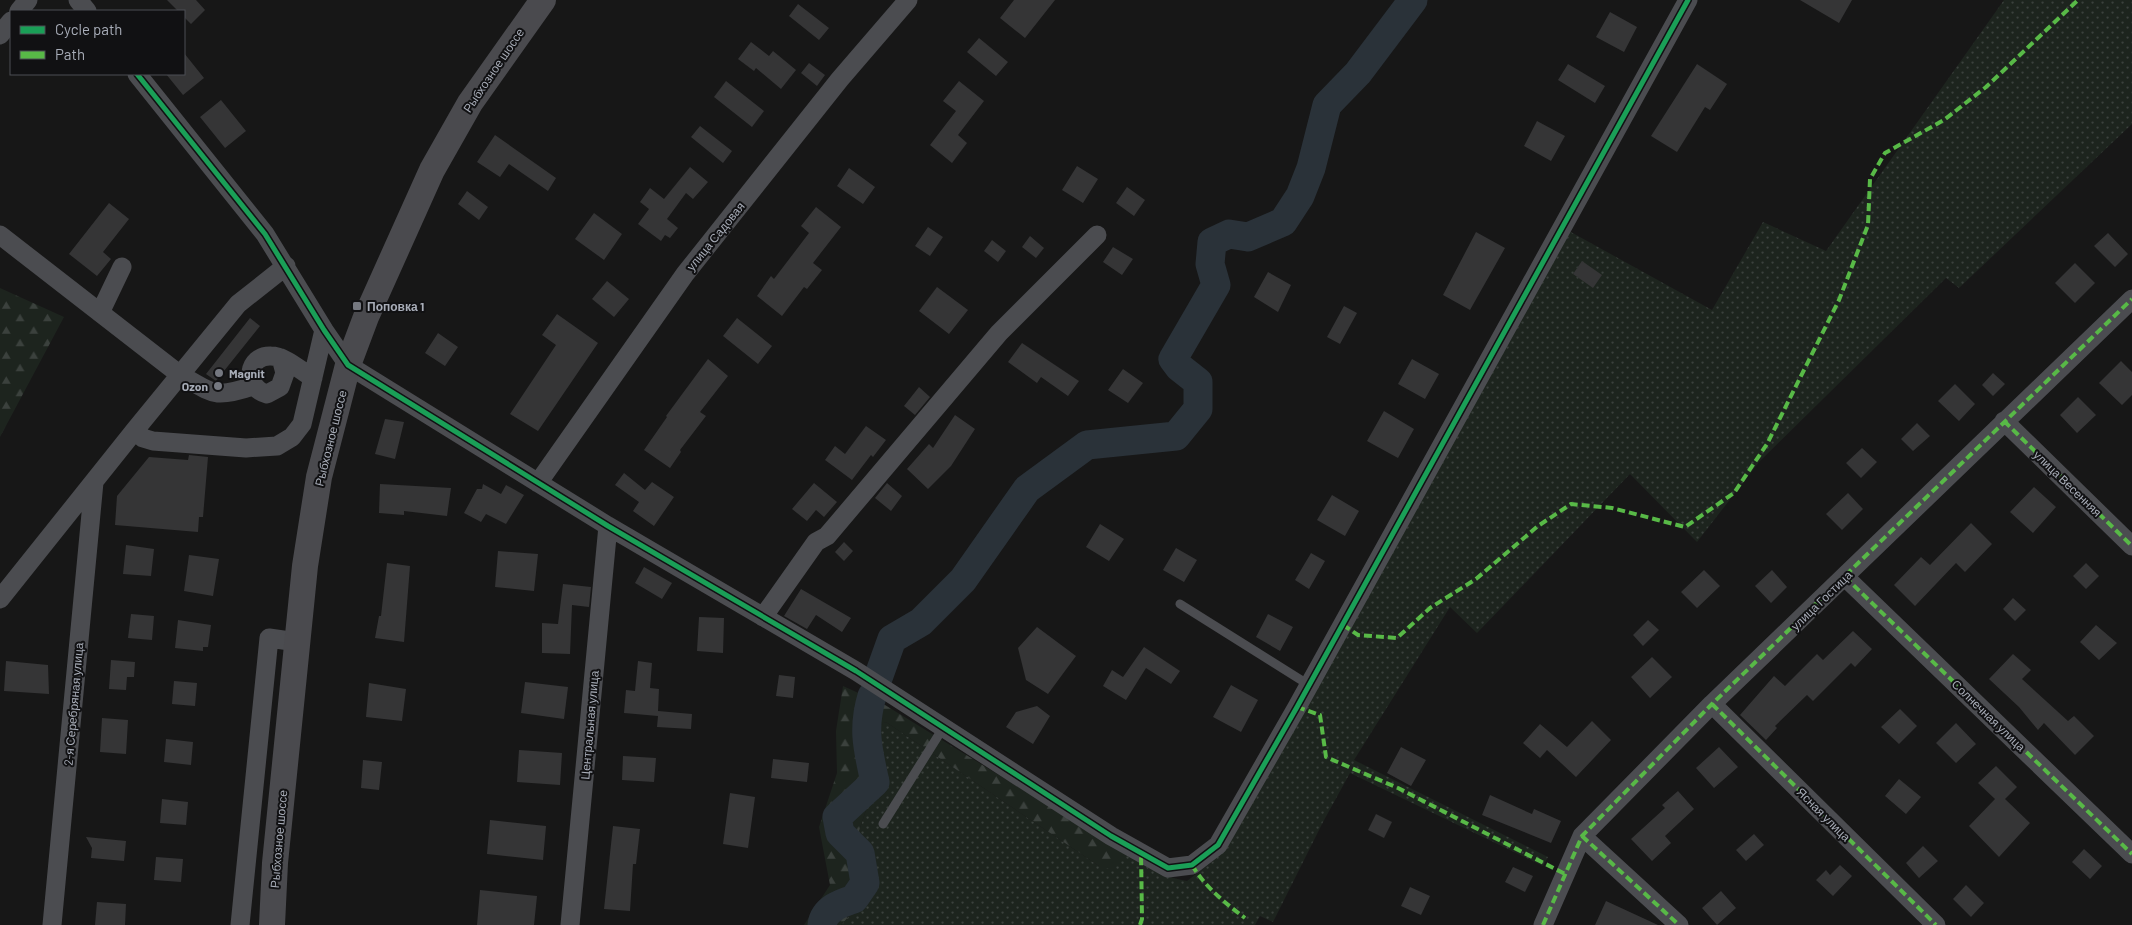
<svg xmlns="http://www.w3.org/2000/svg" width="2132" height="925" font-family="Barlow,sans-serif">
	<defs>
		<pattern id="grass-dots" width="8" height="8" patternUnits="userSpaceOnUse" patternTransform="scale(1.25)"><rect width="8" height="8" fill="#1d241e"/><path d="M2 2h.1M6 6h.1" fill="none" stroke="#3b413d" stroke-width="1.8" stroke-linecap="round"/></pattern>
		<pattern id="forest-firs" width="22" height="20" patternUnits="userSpaceOnUse" patternTransform="scale(1.25)"><rect width="22" height="20" fill="#1d241e"/><path d="M5 1l3.5 6h-7zM16 11l3.5 6h-7z" fill="#3b413d"/></pattern>
	</defs>
	<rect width="100%" height="100%" fill="#171717"/>
	<!-- grass -->
	<path fill="url(#grass-dots)" d="M2004,0H2132V124L1959,288L1946,278L1759,462L1697,542L1630,474L1477,633L1450,607L1354,760L1548,857L1543,866L1350,773L1323,822L1273,922L1260,916L1255,925H841L868,895L872,860L859,831L868,804L889,782L877,727L886,722L1099,866L1124,852C1147,868 1160,876 1187,881L1213,861L1569,231L1712,310L1763,222L1826,251Z"/>
	<!-- forest -->
	<path fill="url(#forest-firs)" d="M0,288L64,317L0,437Z
		M843,686L885,705L1124,852L1113,870L1099,866L886,722L877,727L889,782L868,804L859,831L872,860L868,895L841,925H804L830,885L819,827L837,773L836,731Z"/>
	<g fill="none" stroke-linecap="round" stroke-linejoin="round">
		<!-- river -->
		<path stroke="#2a3239" stroke-width="29" d="M878,678L892,639L921,622L963,580L1027,489L1087,445L1176,436L1198,409V382L1179,367L1173,359L1216,285L1210,264L1212,242L1229,234L1248,237L1283,222L1300,196L1311,168L1327,105L1358,73L1413,0
			M822,925C824,909 841,903 854,899L865,883L860,853L840,833L837,817L875,782C868,750 862,729 872,696"/>
	</g>
	<!-- building -->
	<path fill="#353536" d="M167,0H196L205,10L191,24L184,17V11H178Z
		M1014,0H1055L1025,38L1000,18Z
		M1800,0H1852L1839,23Z
		M798,4L829,28L819,40L789,16Z
		M1610,12L1637,27L1624,52L1596,37Z
		M979,38L1008,62L996,76L967,52Z
		M751,42L769,56L773,51L796,70L781,89L756,68L754,71L738,59Z
		M184,53L204,78L183,95L166,74H184Z
		M809,63L825,75L817,86L801,73Z
		M1568,64L1605,86L1595,103L1558,80Z
		M1697,64L1727,84L1710,110L1705,107L1677,152L1651,136Z
		M726,81L764,111L752,127L714,97Z
		M959,81L984,101L958,135L967,143L952,163L930,145L956,111L943,101Z
		M221,100L246,131L225,148L200,117Z
		M1537,121L1565,136L1551,161L1524,146Z
		M700,126L732,151L723,163L691,137Z
		M495,135L556,178L548,191L509,164L500,177L477,162Z
		M1077,166L1098,179L1083,203L1062,190Z
		M690,167L708,182L693,199L686,193L667,219L678,228L670,238L665,235L661,241L638,224L649,209L640,202L650,188L664,199Z
		M849,168L875,187L863,204L837,186Z
		M1127,187L1145,200L1134,216L1116,203Z
		M467,191L488,207L479,220L458,204Z
		M109,203L129,219L103,252L111,259L97,276L69,254Z
		M816,207L841,227L813,263L822,270L807,289L804,287L782,316L757,296L771,276L774,279L809,233L801,226Z
		M594,213L622,234L604,260L575,239Z
		M928,227L943,237L930,256L915,246Z
		M1476,232L1505,248L1470,310L1443,295Z
		M2108,233L2128,254L2115,267L2094,246Z
		M1030,236L1044,248L1036,258L1022,247Z
		M992,240L1006,251L998,262L984,251Z
		M1113,247L1133,259L1122,275L1103,262Z
		M1582,261L1602,275L1593,288L1573,274Z
		M2075,263L2095,283L2075,303L2055,283Z
		M1268,272L1291,285L1278,312L1254,297Z
		M607,281L629,299L614,317L592,299Z
		M937,287L968,310L949,334L919,311Z
		M1344,306L1357,313L1340,344L1327,337Z
		M557,314L598,343L538,431L510,414L556,345L542,335Z
		M250,318L260,326L216,381L206,374Z
		M737,318L772,346L758,364L723,336Z
		M438,333L458,347L445,366L425,353Z
		M1022,343L1079,381L1068,396L1041,377L1037,383L1008,362Z
		M708,359L728,376L700,412L706,416L680,450L681,452L670,468L644,450L667,417L666,416Z
		M1412,359L1439,374L1425,399L1398,384Z
		M2121,361L2132,372V395L2122,405L2099,383Z
		M1123,369L1143,383L1128,403L1108,390Z
		M1993,373L2005,384L1993,396L1982,385Z
		M1955,384L1975,404L1959,421L1938,401Z
		M919,387L930,397L915,415L904,406Z
		M2078,397L2096,415L2077,433L2060,415Z
		M1384,411L1414,429L1398,458L1367,441Z
		M955,415L975,429L951,466L928,489L907,469L929,444L933,448Z
		M385,419L404,422L395,459L375,454Z
		M1917,423L1930,436L1913,451L1901,439Z
		M866,426L886,440L873,457L871,455L852,480L825,460L835,446L845,454Z
		M1862,448L1877,462L1861,478L1846,463Z
		M189,455L208,457L203,517H199L198,532L115,525L117,496L149,457L188,460Z
		M624,473L645,490L652,482L674,497L654,526L633,511L639,502L615,485Z
		M814,483L837,502L824,517L816,510L807,521L792,509Z
		M887,483L902,496L891,511L875,498Z
		M380,484L451,488L447,516L404,511V515L379,513Z
		M483,484L501,494L506,485L524,495L506,524L486,514L481,522L464,513L477,489H482Z
		M2034,487L2056,507L2033,533L2010,512Z
		M1848,493L1863,509L1842,530L1826,514Z
		M1332,495L1359,511L1345,536L1317,520Z
		M1971,523L1992,544L1965,572L1956,563L1915,606L1894,585L1921,557L1930,565Z
		M1100,524L1124,539L1109,561L1086,547Z
		M844,542L853,551L844,561L835,552Z
		M126,545L154,549L151,576L123,574Z
		M1176,548L1197,560L1184,582L1163,570Z
		M498,551L538,554L534,591L495,587Z
		M1311,553L1325,561L1309,589L1295,580Z
		M189,555L219,559L213,596L184,591Z
		M387,563L410,566L404,642L375,638L379,616H381Z
		M2086,563L2099,576L2086,589L2073,576Z
		M644,567L672,583L662,599L635,583Z
		M1704,570L1720,586L1697,608L1681,592Z
		M1772,570L1787,587L1771,603L1755,586Z
		M563,584L591,587L589,607L572,605L570,654L542,653V623L558,624Z
		M801,589L851,618L842,632L816,615L807,629L784,616Z
		M2013,598L2026,610L2015,621L2003,609Z
		M131,614L154,616L152,640L128,638Z
		M1268,614L1293,627L1280,651L1256,637Z
		M699,617L724,618L723,653L697,651Z
		M178,620L211,625L208,647H203V651L175,648Z
		M1648,620L1659,630L1643,646L1633,635Z
		M2096,625L2117,643L2099,660L2080,642Z
		M1037,627L1076,656L1048,694L1026,680L1018,648Z
		M1853,631L1872,649L1855,667L1851,663L1813,701L1807,695L1775,726L1777,728L1766,740L1740,715L1774,676L1785,686L1817,654L1823,660Z
		M1144,647L1180,671L1171,684L1146,668L1126,700L1103,686L1112,670L1123,677Z
		M2013,654L2031,670L2022,679L2068,721L2074,716L2094,736L2075,755L2044,723L2038,730L2019,707L1989,679Z
		M1652,657L1672,677L1650,698L1631,677Z
		M111,660L135,662L134,677H127L126,690L109,689Z
		M6,661L48,665L49,694L4,691Z
		M638,661L652,663L650,688L659,689L658,711L692,714L691,729L657,727L658,716L624,713L626,690L635,691Z
		M779,675L795,677L793,698L776,696Z
		M174,681L197,683L195,706L172,704Z
		M525,682L568,687L564,719L521,713Z
		M369,683L406,689L402,721L366,717Z
		M1231,685L1258,700L1241,732L1213,717Z
		M1037,706L1050,716L1033,744L1006,727L1016,712Z
		M1900,709L1917,726L1899,744L1881,727Z
		M102,718L128,720L126,754L100,752Z
		M1592,721L1611,740L1576,777L1547,750L1540,758L1523,743L1540,724L1567,747Z
		M1956,723L1976,744L1956,763L1936,743Z
		M166,739L193,742L191,765L164,762Z
		M1401,747L1426,760L1411,786L1387,773Z
		M1719,747L1738,767L1714,788L1696,768Z
		M519,750L562,753L560,785L517,782Z
		M623,756L656,758L654,782L622,780Z
		M773,759L809,763L807,782L771,778Z
		M363,760L382,762L379,790L361,788Z
		M1996,766L2017,787L2005,799L2030,823L1999,857L1969,826L1995,799L1978,783Z
		M1899,779L1921,797L1906,814L1885,796Z
		M1678,791L1694,809L1665,836L1671,843L1652,861L1631,839L1665,808L1662,805Z
		M730,793L755,797L748,848L723,844Z
		M1490,795L1532,814L1534,809L1561,821L1551,843L1482,815Z
		M162,799L188,802L186,825L160,823Z
		M1376,814L1392,822L1384,838L1368,830Z
		M490,820L546,826L543,860L487,854Z
		M613,826L640,829L636,864H633L630,911L604,909Z
		M1754,834L1764,845L1746,861L1736,850Z
		M86,837L126,841L124,861L91,858L92,848Z
		M1923,846L1938,861L1919,878L1906,863Z
		M2084,849L2102,866L2090,879L2072,862Z
		M156,857L183,859L181,882L154,880Z
		M1840,865L1852,876L1833,896L1816,880L1826,870L1830,875Z
		M1513,867L1533,876L1525,892L1505,882Z
		M1966,885L1984,903L1971,917L1953,899Z
		M1410,887L1430,896L1421,915L1401,906Z
		M480,890L537,896L534,925H477Z
		M1721,891L1736,908L1717,925L1702,908Z
		M1606,901L1658,925H1595Z
		M97,902L126,904L125,925H95Z"/>
	<g fill="none" stroke-linecap="round" stroke-linejoin="round">
		<!-- lane -->
		<path stroke="#4b4c50" stroke-width="9" d="M1180,604L1309,685
			M883,824L943,728"/>
		<!-- street -->
		<path stroke="#4b4c50" stroke-width="19" d="M78,0L87,11
			M19,11L28,0
			M0,35L11,21
			M137,74L265,234L324,330L348,365L608,526L856,671L1111,836L1168,868L1192,865L1218,845L1297,707L1688,0
			M0,235L179,374C214,394 214,399 253,386
			M100,313L122,267
			M281,358L285,373L280,387L267,394C243,388 247,355 271,356C285,356 301,371 313,378
			M2004,421L2132,546
			M135,430L143,438L153,441L246,448L277,446L292,437L302,424L324,330
			M538,483L685,274L840,79L908,0
			M1845,577L2132,854
			M0,599L135,430L238,304L286,266
			M763,617L816,542L827,536L999,333L1097,235
			M1712,704L1936,925
			M1582,836L1679,925
			M52,925L94,482
			M240,925L269,638L297,642
			M570,925L608,526
			M1543,925L1582,836L1712,704L2132,299"/>
		<!-- secondary -->
		<path stroke="#4a4a4e" stroke-width="26" d="M272,925L275,863L305,566L319,477L348,365L366,317L432,170L470,103L543,0"/>
		<!-- quiet -->
		<path stroke="#58b947" stroke-width="4" stroke-dasharray="8 4" stroke-linecap="butt" d="M2004,421L2132,546
			M1845,577L2132,854
			M1343,625L1358,635L1397,638L1430,608L1476,579L1538,526L1571,504L1612,508L1685,527L1734,493L1767,444L1839,300L1868,225L1870,179L1885,153L1944,120L1986,87L2078,0
			M1712,704L1936,925
			M1297,707L1320,715L1326,757L1398,788L1565,874
			M1582,836L1679,925
			M1192,865C1205,887 1225,903 1245,918
			M1140,925L1142,919L1141,852
			M1543,925L1582,836L1712,704L2132,299"/>
		<defs>
			<path id="cycleway" d="M137,74L265,234L324,330L348,365L608,526L856,671L1111,836L1168,868L1192,865L1218,845L1297,707L1688,0"/>
		</defs>
		<!-- cycleway casing -->
		<use href="#cycleway" stroke="#111113" stroke-width="8"/>
		<!-- cycleway -->
		<use href="#cycleway" stroke="#1a9f57" stroke-width="5"/>
	</g>
	<!-- markers -->
	<g fill="#757880" stroke="#111113" stroke-width="2">
		<rect x="352" y="301" width="10" height="10" rx="2.5"/>
		<circle cx="219" cy="373" r="5"/>
		<circle cx="218" cy="386" r="5"/>
	</g>
	<g text-anchor="middle" dominant-baseline="central" stroke-width="4" stroke-linejoin="round" paint-order="stroke">
		<!-- street labels -->
		<g font-size="12" fill="#a8adb8" stroke="#111113">
			<text transform="translate(493 70) rotate(-56)">Рыбхозное шоссе</text>
			<text transform="translate(715 236) rotate(-51)">улица Садовая</text>
			<text transform="translate(330 438) rotate(-76)">Рыбхозное шоссе</text>
			<text transform="translate(2068 483) rotate(44)">улица Весенняя</text>
			<text transform="translate(1821 600) rotate(-44)">улица Гостица</text>
			<text transform="translate(73 704) rotate(-85)">2-я Серебряная улица</text>
			<text transform="translate(1989 715) rotate(44)">Солнечная улица</text>
			<text transform="translate(589 725) rotate(-85)">Центральная улица</text>
			<text transform="translate(1824 814) rotate(45)">Ясная улица</text>
			<text transform="translate(278 839) rotate(-85)">Рыбхозное шоссе</text>
		</g>
		<!-- poi labels -->
		<g font-size="12" font-weight="bold" fill="#a8adb8" stroke="#111113" text-anchor="start">
			<text x="367" y="306">Поповка 1</text>
			<text x="229" y="373">Magnit</text>
			<text x="208" y="386" text-anchor="end">Ozon</text>
		</g>
	</g>
	<!-- legend -->
	<rect x="10" y="10" width="175" height="65" fill="#111113" stroke="#4d4f55"/>
	<rect x="20" y="26" width="25" height="8" fill="#1a9f57" stroke="#4d4f55"/>
	<text x="55" y="35" font-size="15" fill="#a8adb8">Cycle path</text>
	<rect x="20" y="51" width="25" height="8" fill="#58b947" stroke="#4d4f55"/>
	<text x="55" y="60" font-size="15" fill="#a8adb8">Path</text>
</svg>
